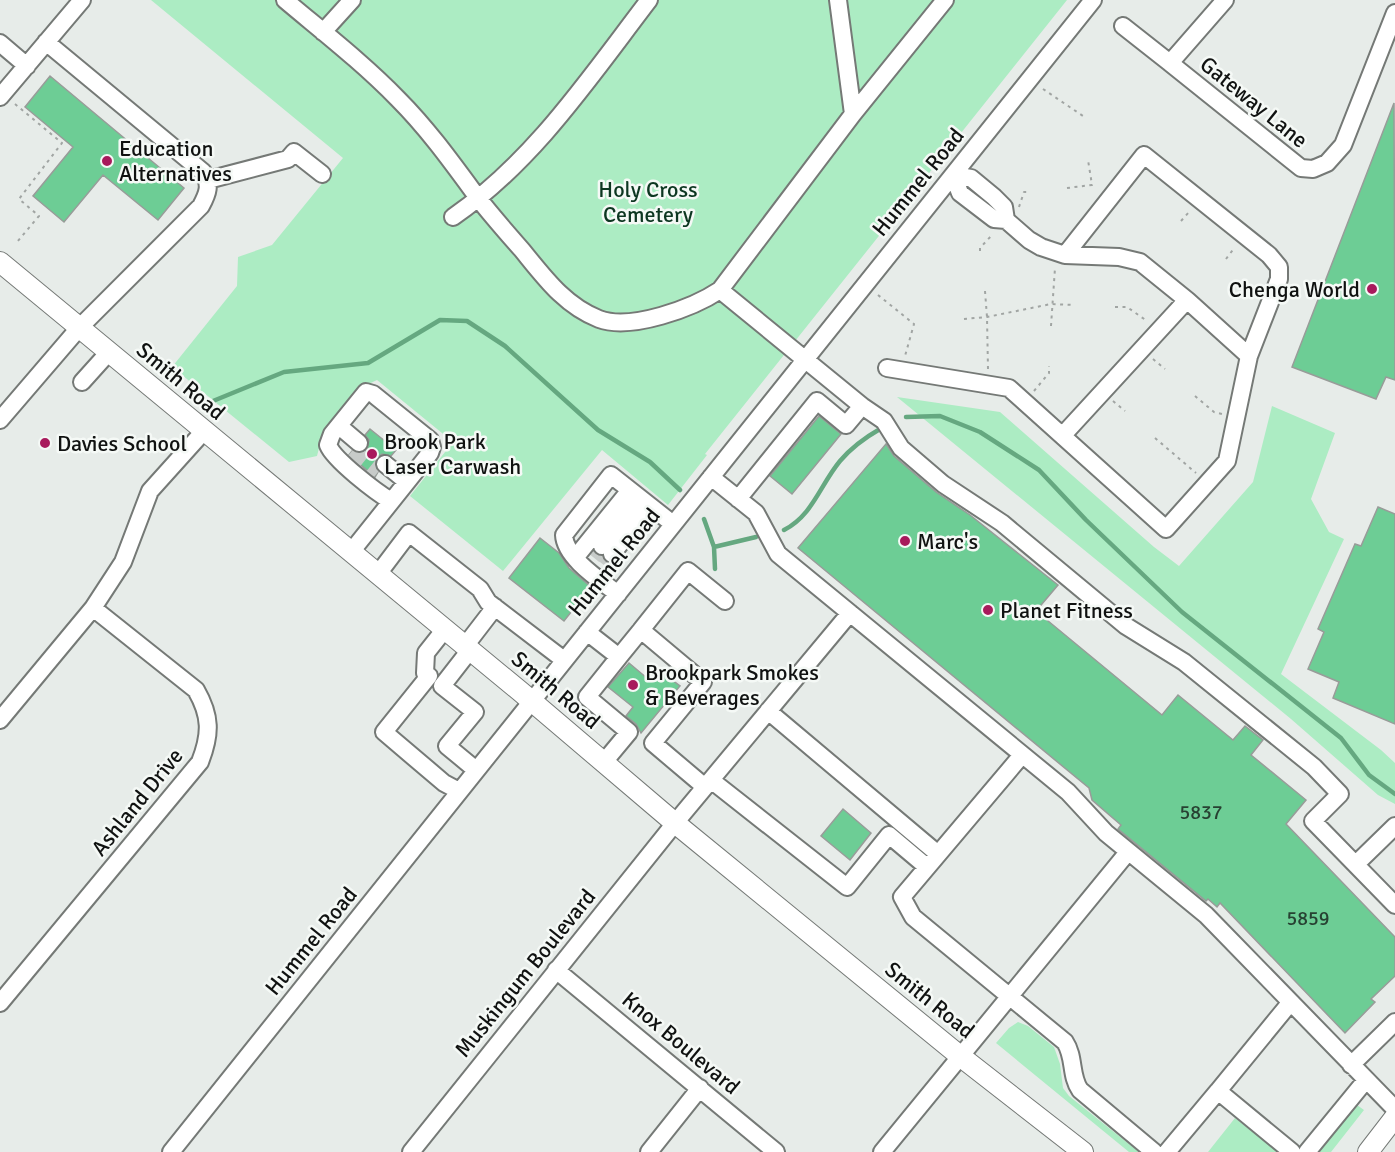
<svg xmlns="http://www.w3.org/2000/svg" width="1395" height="1152" font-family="Signika,sans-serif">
	<rect width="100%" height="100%" fill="#e7ece9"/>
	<!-- green -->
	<path fill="#acecc3" d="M151,0H1067L705,454L707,455L668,505L602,450L503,571L410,496L453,442L377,380L360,388L320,444L317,456L289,462L182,375L175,373L172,367L237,286L238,257L272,245L343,158Z
		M897,397L1000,412L1154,547L1179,566L1253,482L1272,406L1335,433L1311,499L1329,532L1344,539L1281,674L1381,750L1395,763V804L1378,795L1291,719Z
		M1018,1022L1028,1026L1054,1047L1060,1064L1063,1088L1069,1096L1139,1152H1129L996,1043L1009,1028Z
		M1357,1105L1364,1110L1331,1152H1319Z
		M1235,1118L1278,1152H1208Z"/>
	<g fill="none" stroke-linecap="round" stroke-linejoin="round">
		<!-- stream -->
		<path stroke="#65a880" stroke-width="4.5" d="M213,401L284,372L368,363L440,320L467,321L505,346L598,430L650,462L680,490
			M906,417L940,416L980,432L1039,470L1086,520L1182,612L1341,738L1369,775L1395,794
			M704,519L714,547L756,537
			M784,530C813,515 820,485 840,461C851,448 866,437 880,429
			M714,547L715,569"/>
	</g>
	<!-- building -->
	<path fill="#6dcd95" stroke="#989c99" stroke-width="1.5" d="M50,76L184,188L158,220L103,175L64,222L33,196L73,147L25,107Z
		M1394,103L1395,380L1386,377L1376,399L1292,367Z
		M819,416L841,434L792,494L770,476Z
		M370,429L396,450L391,456L382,454L377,458L375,467L378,472L375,477L349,455L352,451L362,453L367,449L369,440L365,435Z
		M886,444L894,456L936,492L970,515L1058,585L1036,611L1162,715L1178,695L1233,740L1245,726L1263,740L1251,755L1306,800L1286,824L1395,937V976L1371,999L1375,1002L1345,1033L1220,903L1217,907L1208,899L1206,901L1118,829L1121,825L1092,800L1089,788L798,548Z
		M1378,507L1395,514V724L1333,698L1339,682L1308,669L1324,632L1318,629L1355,544L1361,546Z
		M540,538L559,553L569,568L591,587L564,621L509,578Z
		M629,663L648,679L656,668L680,686L641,733L636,724L626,716L633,707L608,687Z
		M843,809L871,833L850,860L821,836Z"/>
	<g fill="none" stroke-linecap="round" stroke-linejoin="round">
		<!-- minor-tunnel -->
		<path stroke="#c7cbc9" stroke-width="16" stroke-dasharray="16 8" stroke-linecap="butt" d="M352,451L378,472
			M593,557L602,546
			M604,565L612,554"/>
		<defs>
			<path id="minor" d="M285,0C323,32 363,63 398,99C428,129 453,164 478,198C492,216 507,233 522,250C544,277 565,306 599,319C631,331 693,308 720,290L853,114L945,0
				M838,0L853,114
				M1225,0L1170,63L1301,168L1313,169L1327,163L1343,145L1395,13
				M1123,26L1170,63
				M323,32L352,0
				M0,43L27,66
				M0,97L82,0
				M953,175L960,193L994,219L1006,220L1029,240L1041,247L1065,255L1119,257L1140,262L1187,300L1249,356
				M953,175L971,178L994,197L1004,207L1006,220
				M208,180L288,159L294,152L322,174
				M453,217C534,161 590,77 649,0
				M720,290L862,406L846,425L817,401L738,499
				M887,368L1009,388L1166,529L1227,461L1249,356L1279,279V267L1269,255L1144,155L1065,255
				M82,382L109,352
				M862,406L884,421L901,448L943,484L1002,523L1126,626L1184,662L1314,767L1340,794L1313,821L1395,905
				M0,420L79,328L201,206C208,193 211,185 203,172L46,42
				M339,426L359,443
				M1063,435L1187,300
				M385,464L406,481
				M711,477L756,513L778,554L1068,792L1106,833L1206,915L1395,1109
				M602,546L641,499
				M351,552L430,453L432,447L430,440L373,394L366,392L332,434L328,445C334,460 376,492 391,501
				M612,554L650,506
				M575,558L630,490
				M378,574L409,533L480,589L488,602L564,660
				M618,594C600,580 565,558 564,535L611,475L673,524
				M445,629L426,653L425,673L429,676L384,732L444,783L459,791
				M641,630L688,571L725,601
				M587,632L619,657L641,630L703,682L653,743L705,787
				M465,646L495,607
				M470,650L442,686L475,712L447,746L476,770
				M768,711L938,854
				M0,720L93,608L123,562L150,491L204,431
				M1022,755L902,897L913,917L1065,1042C1075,1057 1070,1076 1080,1090L1154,1152
				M604,762L629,732L587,697L619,657
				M711,780L847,887L889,835L927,867
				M1356,864L1395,826
				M556,970L776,1152
				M0,1003L200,762C211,734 211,716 196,690L93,608
				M1290,1003L1218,1091L1292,1152
				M1351,1065L1395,1022
				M171,1152L1093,0
				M411,1152L675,823L850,613
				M649,1152L700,1088
				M882,1152L1128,852
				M1167,1152L1218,1091
				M1307,1152L1366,1080"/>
			<path id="major" d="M0,262L521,692L675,823L960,1056L1083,1152
				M1368,1152L1395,1117"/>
		</defs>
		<!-- minor casing -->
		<use href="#minor" stroke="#757976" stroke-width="20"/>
		<!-- major casing -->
		<use href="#major" stroke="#757976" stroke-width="22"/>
		<!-- path -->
		<path stroke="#a1a5a3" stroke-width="2" stroke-dasharray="3 4.5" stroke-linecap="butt" d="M1043,89L1083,116V119
			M15,104L62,143L19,199L39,216L17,242
			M1067,188L1092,185L1088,160
			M1019,207L1024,192H1027
			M1181,221L1190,211
			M980,251V248L992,235
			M1226,259L1235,247
			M985,291L987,317L988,369
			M878,295L914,324L905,356
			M1115,307H1127L1147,321
			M964,319L987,317L1051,304L1075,305
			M1051,326L1055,268
			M1153,359L1165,369
			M1034,391L1049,373V366
			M1195,396L1214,412L1222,414
			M1113,401L1125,411
			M1155,438L1196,473"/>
		<!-- minor -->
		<use href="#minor" stroke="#fff" stroke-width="16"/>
		<!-- major -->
		<use href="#major" stroke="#fff" stroke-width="20"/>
	</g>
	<!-- markers -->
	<g fill="#a81a5c" stroke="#f5f9f6" stroke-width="2">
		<circle cx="107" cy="161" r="6"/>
		<circle cx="1372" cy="289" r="6"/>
		<circle cx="45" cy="443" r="6"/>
		<circle cx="372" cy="454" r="6"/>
		<circle cx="905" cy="541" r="6"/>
		<circle cx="988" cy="610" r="6"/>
		<circle cx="633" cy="685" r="6"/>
	</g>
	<g text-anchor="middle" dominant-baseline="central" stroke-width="5" stroke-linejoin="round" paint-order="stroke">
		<!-- number labels -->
		<g font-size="20" fill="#274132">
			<text x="1201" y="812">5837</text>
			<text x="1308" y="918">5859</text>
		</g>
		<!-- street labels -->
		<g font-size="22" fill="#101211" stroke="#f5f9f6">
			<text transform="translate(1254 102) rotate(39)">Gateway Lane</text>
			<text transform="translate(918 182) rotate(-51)">Hummel Road</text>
			<text transform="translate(181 381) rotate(40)">Smith Road</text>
			<text transform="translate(614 562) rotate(-51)">Hummel Road</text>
			<text transform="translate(556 690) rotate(40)">Smith Road</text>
			<text transform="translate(137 802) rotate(-51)">Ashland Drive</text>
			<text transform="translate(311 941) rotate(-51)">Hummel Road</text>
			<text transform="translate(525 973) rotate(-51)">Muskingum Boulevard</text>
			<text transform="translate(930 1000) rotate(39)">Smith Road</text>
			<text transform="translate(681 1043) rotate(40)">Knox Boulevard</text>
		</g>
		<!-- poi labels -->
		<g font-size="22" fill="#101211" stroke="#f5f9f6" text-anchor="start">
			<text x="119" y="148">Education<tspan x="119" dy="25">Alternatives</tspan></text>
			<text x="1360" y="289" text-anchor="end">Chenga World</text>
			<text x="384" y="441">Brook Park<tspan x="384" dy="25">Laser Carwash</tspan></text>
			<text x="57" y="443">Davies School</text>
			<text x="917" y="541">Marc's</text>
			<text x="1000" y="610">Planet Fitness</text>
			<text x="645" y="672">Brookpark Smokes<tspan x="645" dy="25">&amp; Beverages</tspan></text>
		</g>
		<!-- park labels -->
		<g font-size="22" fill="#0d3721" stroke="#f5f9f6">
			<text x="648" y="189">Holy Cross<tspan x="648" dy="25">Cemetery</tspan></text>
		</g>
	</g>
</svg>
